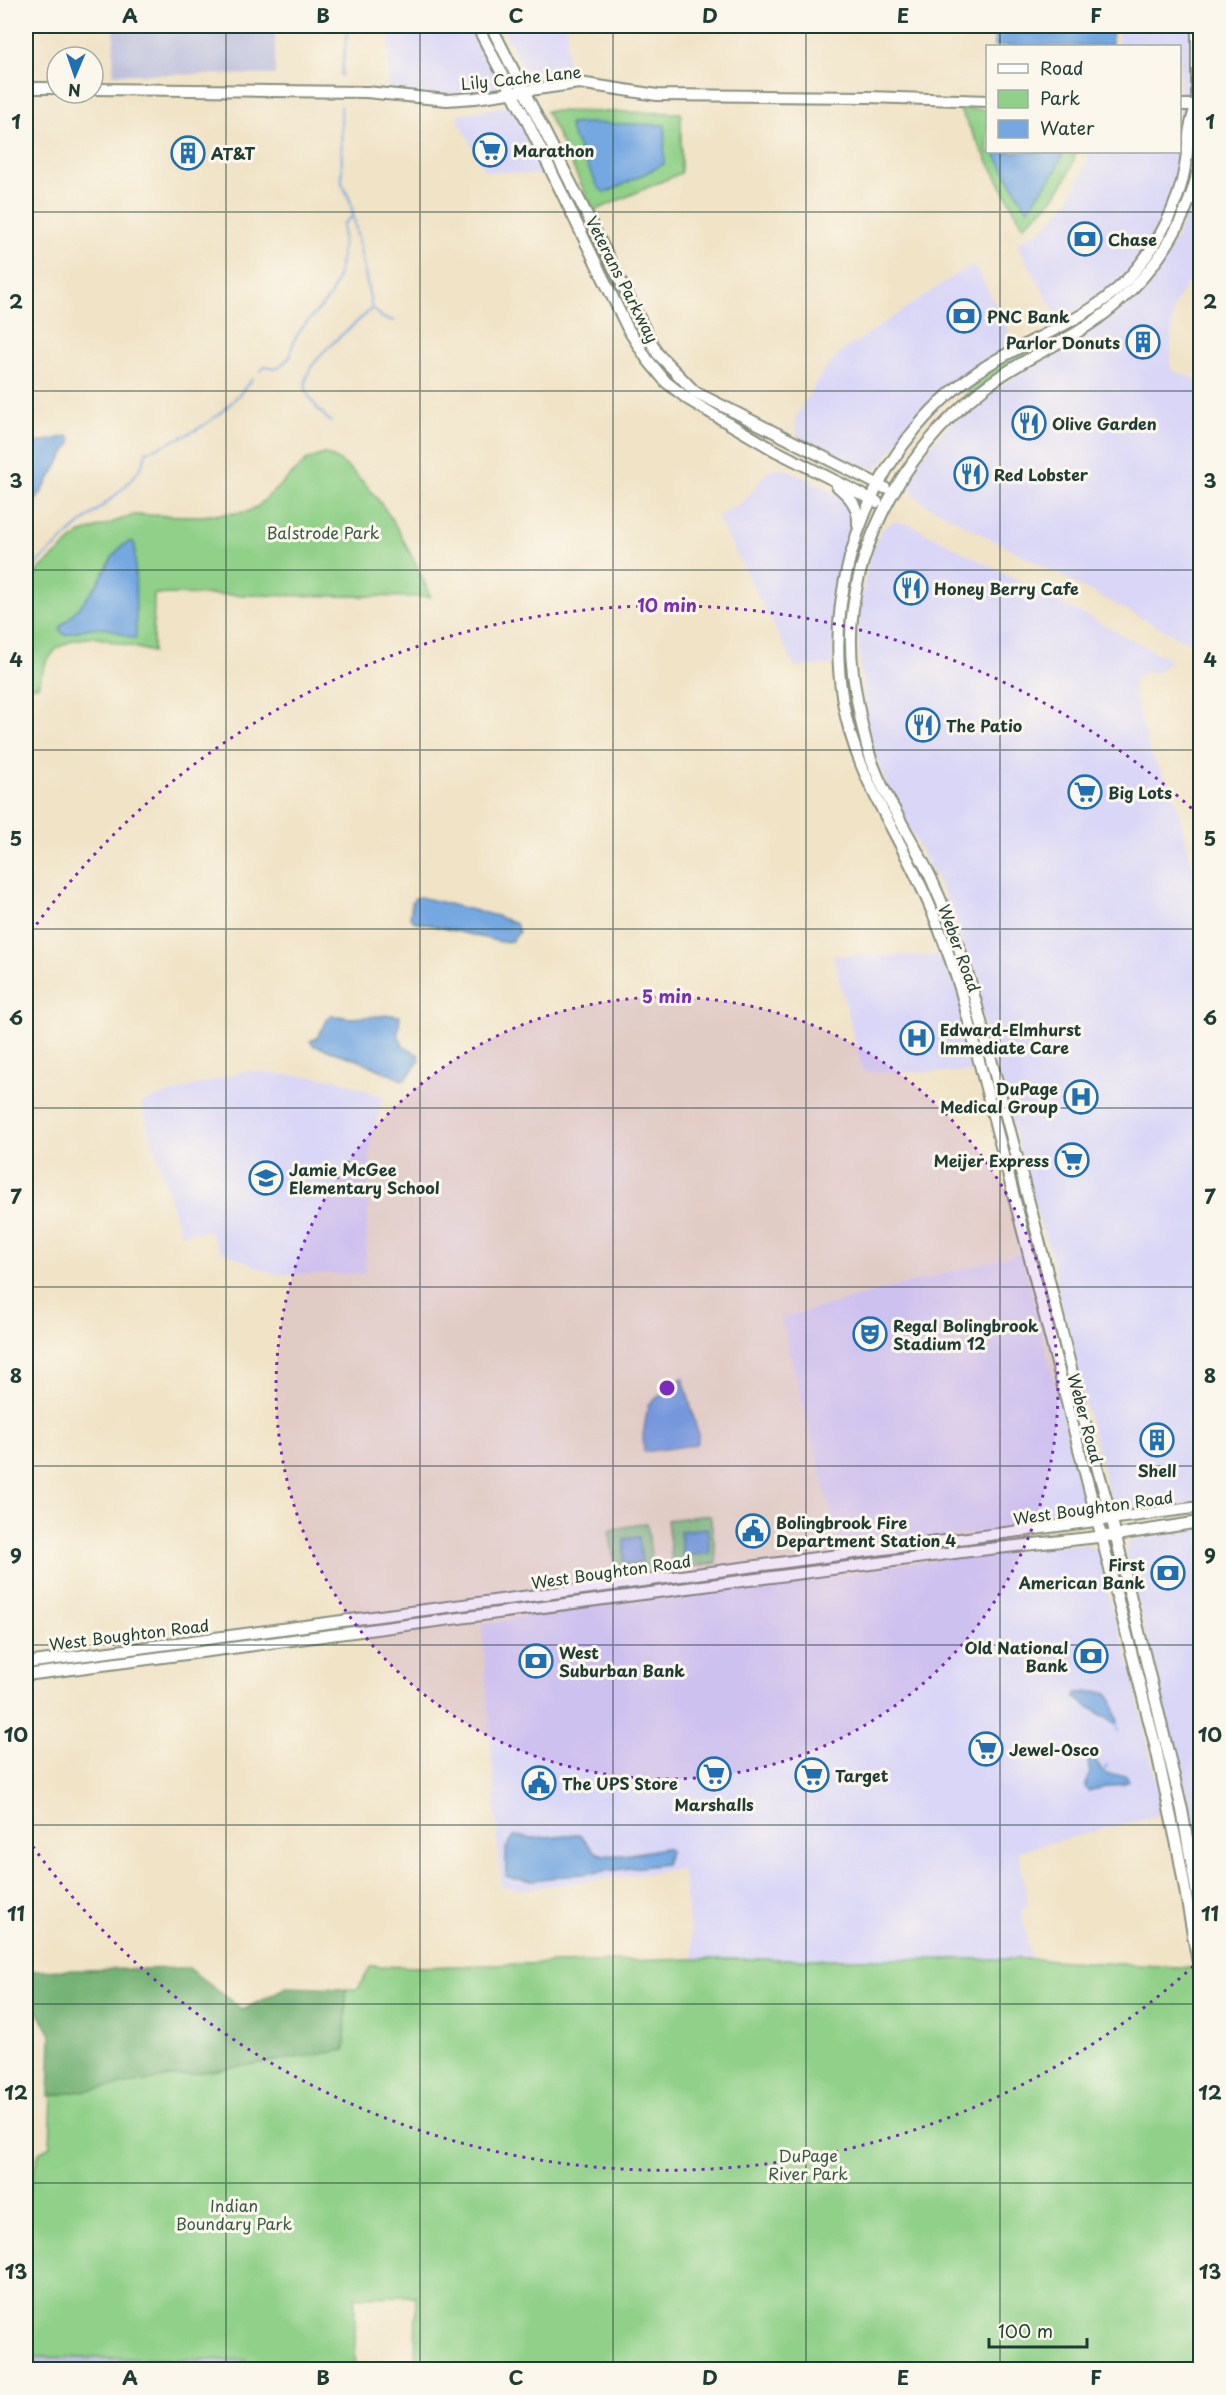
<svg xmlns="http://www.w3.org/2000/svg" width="1226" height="2395" font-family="'Playpen Sans',sans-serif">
	<rect width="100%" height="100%" fill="#fbf7ec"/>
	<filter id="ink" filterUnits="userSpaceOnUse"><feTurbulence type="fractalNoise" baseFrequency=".0167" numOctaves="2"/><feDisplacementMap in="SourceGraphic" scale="12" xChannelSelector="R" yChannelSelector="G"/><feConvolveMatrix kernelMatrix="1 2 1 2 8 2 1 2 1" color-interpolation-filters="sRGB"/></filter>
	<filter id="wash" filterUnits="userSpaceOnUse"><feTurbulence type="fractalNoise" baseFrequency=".008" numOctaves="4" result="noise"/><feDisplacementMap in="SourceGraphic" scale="24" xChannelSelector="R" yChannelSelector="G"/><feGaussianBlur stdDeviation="1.35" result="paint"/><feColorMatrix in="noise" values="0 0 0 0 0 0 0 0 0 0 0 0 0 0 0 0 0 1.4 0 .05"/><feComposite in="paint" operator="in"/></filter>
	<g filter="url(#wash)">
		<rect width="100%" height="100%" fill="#f0e3c6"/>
		<!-- built -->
		<path fill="#d9d6f7" d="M390,26H472L506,90L462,97L388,92Z
			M501,26H567V70L527,75Z
			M1119,26H1200V115L1180,116V46H1118Z
			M511,105L542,166V175L485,171L456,115Z
			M1180,119L1184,127V142L1166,205L1150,240L1131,267L1114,286L1094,301L1059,320L1017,244L1045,227L1067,203L1085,168L1089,152H1180Z
			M1200,175V284L1187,283L1173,308L1170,367L1173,371L1200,380V649L925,504L915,496L909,486V478L912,470L945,428L972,404L1120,310L1135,294L1155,273L1177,236Z
			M972,267L977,270L1006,324L1009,339L1005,350L945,389L918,415L880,466L873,469L864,468L802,440L797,435L795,426L796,417L823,371L844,350L966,268Z
			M778,468L793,472L837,495L847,502L852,512L851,535L836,598L832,665L795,667L717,517L744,501L765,474L770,469Z
			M894,521L911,525L1171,660L1157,673L1147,671L1137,676L1133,689L1150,754L1173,790L1200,896V1503L1124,1511L1117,1508L1111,1499L1071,1353L1052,1257L1039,1220L951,907L889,791L871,744L866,720L857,634L860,605L867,569L876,541L882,529Z
			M833,955L942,956L959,994L979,1072H863Z
			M245,1071L336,1079L384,1097L371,1140L365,1274H272L220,1250L209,1231L180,1233L141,1102Z
			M1021,1253L1085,1501L1083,1510L1076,1517L1052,1523L841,1551L781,1318Z
			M1200,1527V1881L1181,1763L1168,1726L1125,1550L1128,1543L1136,1538Z
			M1086,1544L1099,1553L1106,1573L1108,1597L1130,1664L1163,1814L1018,1851L1028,1904L1021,1911L1031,1959H694L682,1869L519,1890L501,1886L482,1625L562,1609L648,1601L684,1593L761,1583L841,1576L878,1567L1062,1545Z"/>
		<!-- industrial -->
		<path fill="#c0c2dd" d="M114,26H275V75L113,74Z
			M26,2357L247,2360V2370H26Z"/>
		<!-- green -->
		<path fill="#90d088" stroke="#58865e" stroke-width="1.5" d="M959,108L987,110L988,152H1076C1068,184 1050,206 1023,226Z
			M546,111L681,113V173L594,211Z
			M1091,316L1093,318L966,398L964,396L992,368Z
			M324,454C337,457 346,465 355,474C392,508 410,553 431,597L154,594L153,652L94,637L73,640L57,648L46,662L38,686H26V581L79,534L134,515L201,516L247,512L258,506L307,460Z
			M843,626H845L847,650L869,768C845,735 843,667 843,626Z
			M710,1515L717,1563L673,1569L667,1520Z
			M647,1523L653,1571L617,1577L609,1530Z
			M694,1959H1031L1194,1968L1200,2003V2369H415L416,2296L355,2297V2369H247L246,2360L26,2357V2202L39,2152L50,2146L52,2095L345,2050L346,1989H358L371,1966L422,1967Z"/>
		<!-- forest -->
		<path fill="#74b274" stroke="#4a7854" stroke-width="1.5" d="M188,1968L243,2010L286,1987L346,1989L345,2050L49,2096L51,2035L26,1990V1971Z"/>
		<!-- water -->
		<path fill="#75a7e1" stroke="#4a728a" stroke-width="1.5" d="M995,26H1013L1026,33H1032L1073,30L1081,26H1113L1112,46H994Z
			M591,123L665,125L664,164L610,191L604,192L598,187L573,137L569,124Z
			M994,152H1064L1054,174L1028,209L1024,205Z
			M68,436L71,439V443L39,496L26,512V445Z
			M132,541L135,545L136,639C128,638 121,633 113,630C97,624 81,630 65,635L60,630L61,626C74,614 85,601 95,587C107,571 112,547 132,541Z
			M420,897L497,916L516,924L519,932L512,941L501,942L413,921L410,917L412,902L415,898Z
			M330,1015L351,1018L392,1015L400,1016L398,1034L403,1046L419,1055L420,1060L405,1080H402L361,1061L313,1045L310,1041L317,1038Z
			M683,1377L698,1434V1442L694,1445L644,1452L643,1435L648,1405Z
			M707,1528L710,1553L683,1556L680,1531Z
			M639,1537L642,1563L624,1565V1539Z
			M1100,1692L1107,1693L1112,1700L1118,1722L1114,1723L1075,1698L1076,1693Z
			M1091,1758L1096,1760L1103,1773L1126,1776L1129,1780L1125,1783L1088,1791L1085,1787L1090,1775L1088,1761Z
			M577,1834C587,1837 588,1849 598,1853C612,1860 649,1850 666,1848L670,1851L665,1864L533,1880L514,1879L506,1876V1848L514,1836L533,1838Z"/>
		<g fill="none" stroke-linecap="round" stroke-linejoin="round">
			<!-- stream -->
			<path stroke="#75a7e1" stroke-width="2" d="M341,76L348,26
				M341,107L342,183L350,200L372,308L383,318L394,321
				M260,371L266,366L277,369L291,356C290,331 319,314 331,294C342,272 343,248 343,224L353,216
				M331,422C322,413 310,402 306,389C299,362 356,326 372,308
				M26,573C41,560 56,546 71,532C91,513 143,481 146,452C195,433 219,422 252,379
				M1116,1722L1118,1731
				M1103,1773L1107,1765"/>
		</g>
	</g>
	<g filter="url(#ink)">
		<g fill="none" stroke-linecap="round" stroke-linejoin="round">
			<defs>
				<path id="secondary" d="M477,26L526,119L628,329L647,359L666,382L689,400L774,450L877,502
					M491,26L657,353L695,392L885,488
					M1197,26V105L1200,118
					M26,88H57
					M93,89L366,92L447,100L475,98L579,83L657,95L868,97L988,101
					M1180,105H1197
					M1197,105C1187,127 1189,149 1184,172C1178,205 1159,241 1138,267C1099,317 1040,333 988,365C877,434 821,575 843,702C855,771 890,820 919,882C936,917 949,954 961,991L1156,1748L1178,1850L1200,1974
					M1200,134C1200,149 1199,164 1196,179C1179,244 1132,300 1076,333C1045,351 1012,366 984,388C899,454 839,565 853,674C857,702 862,732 871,759C886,801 912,838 931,878C947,913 961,951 972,988L1039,1240L1081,1409L1112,1520L1182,1810L1200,1911
					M837,486C850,497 859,506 858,525
					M26,1663L1200,1507
					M26,1675L962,1552L1116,1535L1200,1522"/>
			</defs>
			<!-- secondary casing -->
			<use href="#secondary" stroke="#88907d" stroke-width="14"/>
			<!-- secondary -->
			<use href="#secondary" stroke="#fff" stroke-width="10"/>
		</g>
	</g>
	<!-- grid -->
	<path fill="none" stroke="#1f3d34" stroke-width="1.5" stroke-opacity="0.55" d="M226,26V2370M420,26V2370M613,26V2370M806,26V2370M1000,26V46M1000,152V2370M26,212H1200M26,391H1200M26,570H1200M26,750H1200M26,929H1200M26,1108H1200M26,1287H1200M26,1466H1200M26,1645H1200M26,1825H1200M26,2004H1200M26,2183H1200"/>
	<!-- distance rings -->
	<circle cx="667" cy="1388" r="391" fill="#7b2cbf" fill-opacity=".12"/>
	<g fill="none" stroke="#7b2cbf" stroke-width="3" stroke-dasharray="3 6">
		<circle cx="667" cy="1388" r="391"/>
		<path d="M1200 1960A782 782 0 0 1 26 1837M26 939A782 782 0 0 1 1200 816"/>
	</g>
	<!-- icons -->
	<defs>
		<symbol id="supermarket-ring" viewBox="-11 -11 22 22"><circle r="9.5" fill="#fbf7ec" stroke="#1f6fb2" stroke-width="1.5"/><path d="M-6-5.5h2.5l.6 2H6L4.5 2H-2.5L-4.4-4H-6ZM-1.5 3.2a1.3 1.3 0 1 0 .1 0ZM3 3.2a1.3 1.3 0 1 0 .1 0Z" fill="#1f6fb2"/></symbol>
		<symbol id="building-ring" viewBox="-11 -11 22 22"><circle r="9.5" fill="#fbf7ec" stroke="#1f6fb2" stroke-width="1.5"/><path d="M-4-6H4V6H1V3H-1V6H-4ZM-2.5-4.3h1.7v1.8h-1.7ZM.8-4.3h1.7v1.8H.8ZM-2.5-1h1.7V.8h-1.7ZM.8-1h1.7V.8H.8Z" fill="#1f6fb2"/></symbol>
		<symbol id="bank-ring" viewBox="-11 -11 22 22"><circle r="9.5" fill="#fbf7ec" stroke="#1f6fb2" stroke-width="1.5"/><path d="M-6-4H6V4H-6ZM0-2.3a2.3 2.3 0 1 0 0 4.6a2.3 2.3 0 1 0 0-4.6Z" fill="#1f6fb2"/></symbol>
		<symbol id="restaurant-ring" viewBox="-11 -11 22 22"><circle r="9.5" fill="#fbf7ec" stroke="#1f6fb2" stroke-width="1.5"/><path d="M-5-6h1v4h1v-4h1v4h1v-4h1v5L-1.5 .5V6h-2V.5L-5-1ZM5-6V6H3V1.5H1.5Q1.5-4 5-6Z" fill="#1f6fb2"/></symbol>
		<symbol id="hospital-ring" viewBox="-11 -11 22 22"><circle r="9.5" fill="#fbf7ec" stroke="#1f6fb2" stroke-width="1.5"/><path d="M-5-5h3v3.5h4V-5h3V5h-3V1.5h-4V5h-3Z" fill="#1f6fb2"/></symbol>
		<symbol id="school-ring" viewBox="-11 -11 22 22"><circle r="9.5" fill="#fbf7ec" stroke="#1f6fb2" stroke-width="1.5"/><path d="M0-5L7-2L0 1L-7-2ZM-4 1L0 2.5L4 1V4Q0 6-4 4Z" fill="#1f6fb2"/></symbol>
		<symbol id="theatre-ring" viewBox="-11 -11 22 22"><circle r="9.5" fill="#fbf7ec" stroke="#1f6fb2" stroke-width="1.5"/><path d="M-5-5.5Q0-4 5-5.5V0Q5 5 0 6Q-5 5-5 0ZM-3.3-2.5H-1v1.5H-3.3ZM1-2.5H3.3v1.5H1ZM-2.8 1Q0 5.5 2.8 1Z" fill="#1f6fb2"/></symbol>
		<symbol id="civic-ring" viewBox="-11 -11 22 22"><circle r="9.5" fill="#fbf7ec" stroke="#1f6fb2" stroke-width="1.5"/><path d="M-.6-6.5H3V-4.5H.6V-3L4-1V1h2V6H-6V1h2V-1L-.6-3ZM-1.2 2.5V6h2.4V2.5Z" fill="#1f6fb2"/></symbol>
	</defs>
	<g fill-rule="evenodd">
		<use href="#supermarket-ring" x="471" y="131" width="38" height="38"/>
		<use href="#building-ring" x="169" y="134" width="38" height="38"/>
		<use href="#bank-ring" x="1066" y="220" width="38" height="38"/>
		<use href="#bank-ring" x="945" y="297" width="38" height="38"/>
		<use href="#building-ring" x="1124" y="323" width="38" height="38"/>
		<use href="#restaurant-ring" x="1010" y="404" width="38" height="38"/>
		<use href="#restaurant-ring" x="952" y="455" width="38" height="38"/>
		<use href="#restaurant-ring" x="892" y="569" width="38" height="38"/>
		<use href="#restaurant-ring" x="904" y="706" width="38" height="38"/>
		<use href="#supermarket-ring" x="1066" y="773" width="38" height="38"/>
		<use href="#hospital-ring" x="898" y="1019" width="38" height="38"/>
		<use href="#hospital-ring" x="1062" y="1078" width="38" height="38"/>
		<use href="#supermarket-ring" x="1053" y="1141" width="38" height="38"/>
		<use href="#school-ring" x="247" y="1159" width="38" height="38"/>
		<use href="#theatre-ring" x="851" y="1315" width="38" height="38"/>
		<use href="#building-ring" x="1138" y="1421" width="38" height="38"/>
		<use href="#civic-ring" x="734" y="1512" width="38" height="38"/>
		<use href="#bank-ring" x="1149" y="1554" width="38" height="38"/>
		<use href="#bank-ring" x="1072" y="1637" width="38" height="38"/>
		<use href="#bank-ring" x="517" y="1642" width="38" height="38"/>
		<use href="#supermarket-ring" x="967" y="1730" width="38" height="38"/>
		<use href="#supermarket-ring" x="695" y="1755" width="38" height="38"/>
		<use href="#supermarket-ring" x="793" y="1756" width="38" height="38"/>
		<use href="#civic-ring" x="520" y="1764" width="38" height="38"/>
	</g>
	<g text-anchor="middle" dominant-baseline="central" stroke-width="6" stroke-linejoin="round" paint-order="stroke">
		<!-- street labels -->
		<g font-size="16" fill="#1f3d34" stroke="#fbf7ec">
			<text transform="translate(521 77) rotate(-6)">Lily Cache Lane</text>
			<text transform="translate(623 279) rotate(63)">Veterans Parkway</text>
			<text transform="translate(960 948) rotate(70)">Weber Road</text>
			<text transform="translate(1086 1418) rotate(75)">Weber Road</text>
			<text transform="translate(1093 1507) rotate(-8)">West Boughton Road</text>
			<text transform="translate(611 1571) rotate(-8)">West Boughton Road</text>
			<text transform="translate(129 1634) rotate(-7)">West Boughton Road</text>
		</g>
		<!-- poi labels -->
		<g font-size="16" font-weight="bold" fill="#1f3d34" stroke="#fbf7ec" text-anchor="start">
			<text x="513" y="150">Marathon</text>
			<text x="211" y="153">AT&amp;T</text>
			<text x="1108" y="239">Chase</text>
			<text x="987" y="316">PNC Bank</text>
			<text x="1120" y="342" text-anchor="end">Parlor Donuts</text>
			<text x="1052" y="423">Olive Garden</text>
			<text x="994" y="474">Red Lobster</text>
			<text x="934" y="588">Honey Berry Cafe</text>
			<text x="946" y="725">The Patio</text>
			<text x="1108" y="792">Big Lots</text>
			<text x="940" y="1029">Edward-Elmhurst<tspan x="940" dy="18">Immediate Care</tspan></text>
			<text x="1058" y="1088" text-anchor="end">DuPage<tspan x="1058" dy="18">Medical Group</tspan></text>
			<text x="1049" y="1160" text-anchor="end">Meijer Express</text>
			<text x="289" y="1169">Jamie McGee<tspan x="289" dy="18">Elementary School</tspan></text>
			<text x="893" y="1325">Regal Bolingbrook<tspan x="893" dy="18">Stadium 12</tspan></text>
			<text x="1157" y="1470" text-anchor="middle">Shell</text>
			<text x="776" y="1522">Bolingbrook Fire<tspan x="776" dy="18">Department Station 4</tspan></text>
			<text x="1145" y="1564" text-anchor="end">First<tspan x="1145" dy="18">American Bank</tspan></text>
			<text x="1068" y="1647" text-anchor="end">Old National<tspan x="1068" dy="18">Bank</tspan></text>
			<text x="559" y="1652">West<tspan x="559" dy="18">Suburban Bank</tspan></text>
			<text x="1009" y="1749">Jewel-Osco</text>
			<text x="835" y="1775">Target</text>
			<text x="562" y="1783">The UPS Store</text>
			<text x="714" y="1804" text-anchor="middle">Marshalls</text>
		</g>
		<!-- park labels -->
		<g font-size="16" fill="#365a45" stroke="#fbf7ec">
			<text x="323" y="532">Balstrode Park</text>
			<text x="808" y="2155">DuPage<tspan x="808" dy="18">River Park</tspan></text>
			<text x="234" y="2205">Indian<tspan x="234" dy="18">Boundary Park</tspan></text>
		</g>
	</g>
	<circle cx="667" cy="1388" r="9" fill="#7b2cbf" stroke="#fbf7ec" stroke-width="3"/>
	<g font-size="18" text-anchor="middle" font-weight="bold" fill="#7b2cbf" stroke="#fbf7ec" stroke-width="6" stroke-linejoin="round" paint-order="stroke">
		<text x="667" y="612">10 min</text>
		<text x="667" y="1003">5 min</text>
	</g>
	<!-- margin -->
	<rect width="1226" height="2395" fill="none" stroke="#fbf7ec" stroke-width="66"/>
	<!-- legend -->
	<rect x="986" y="45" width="195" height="108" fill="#fbf7ec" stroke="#a3ada2" stroke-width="1.5"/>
	<rect x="998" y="64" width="30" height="9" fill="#ffffff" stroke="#a3ada2" stroke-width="1.5"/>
	<text x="1040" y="75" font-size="18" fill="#1f3d34">Road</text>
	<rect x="998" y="90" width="30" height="18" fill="#90d088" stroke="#a3ada2" stroke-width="1.5"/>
	<text x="1040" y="105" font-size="18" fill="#1f3d34">Park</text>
	<rect x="998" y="120" width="30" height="18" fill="#75a7e1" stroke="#a3ada2" stroke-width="1.5"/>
	<text x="1040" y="135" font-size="18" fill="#1f3d34">Water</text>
	<!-- north arrow -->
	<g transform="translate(75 75) rotate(182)"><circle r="28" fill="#fbf7ec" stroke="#a3ada2" stroke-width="1.5"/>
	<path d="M0-4.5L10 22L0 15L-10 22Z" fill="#1f6fb2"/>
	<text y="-9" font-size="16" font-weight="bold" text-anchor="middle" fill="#1f3d34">N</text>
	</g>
	<!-- scale -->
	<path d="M989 2338v9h98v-9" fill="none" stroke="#1f3d34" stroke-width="3"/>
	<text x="998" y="2338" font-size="18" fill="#1f3d34" stroke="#fbf7ec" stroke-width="4.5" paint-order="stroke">100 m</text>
	<rect x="33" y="33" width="1160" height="2329" fill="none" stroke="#1f3d34" stroke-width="2"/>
	<g font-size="20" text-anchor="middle" font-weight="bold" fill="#1f3d34">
		<text x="130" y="23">A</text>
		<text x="323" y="23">B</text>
		<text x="516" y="23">C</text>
		<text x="710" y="23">D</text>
		<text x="903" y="23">E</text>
		<text x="1096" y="23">F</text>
		<text x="16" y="129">1</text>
		<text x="1210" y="129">1</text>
		<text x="16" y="309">2</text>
		<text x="1210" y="309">2</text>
		<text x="16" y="488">3</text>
		<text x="1210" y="488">3</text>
		<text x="16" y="667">4</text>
		<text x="1210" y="667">4</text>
		<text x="16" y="846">5</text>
		<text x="1210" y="846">5</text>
		<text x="16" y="1025">6</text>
		<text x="1210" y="1025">6</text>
		<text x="16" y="1204">7</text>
		<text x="1210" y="1204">7</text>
		<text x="16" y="1383">8</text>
		<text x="1210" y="1383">8</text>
		<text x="16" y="1563">9</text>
		<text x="1210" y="1563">9</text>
		<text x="16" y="1742">10</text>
		<text x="1210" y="1742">10</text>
		<text x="16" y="1921">11</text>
		<text x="1210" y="1921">11</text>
		<text x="16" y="2100">12</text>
		<text x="1210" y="2100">12</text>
		<text x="16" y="2279">13</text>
		<text x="1210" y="2279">13</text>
		<text x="130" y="2385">A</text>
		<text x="323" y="2385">B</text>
		<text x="516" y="2385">C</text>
		<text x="710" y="2385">D</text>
		<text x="903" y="2385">E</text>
		<text x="1096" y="2385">F</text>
	</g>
</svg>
